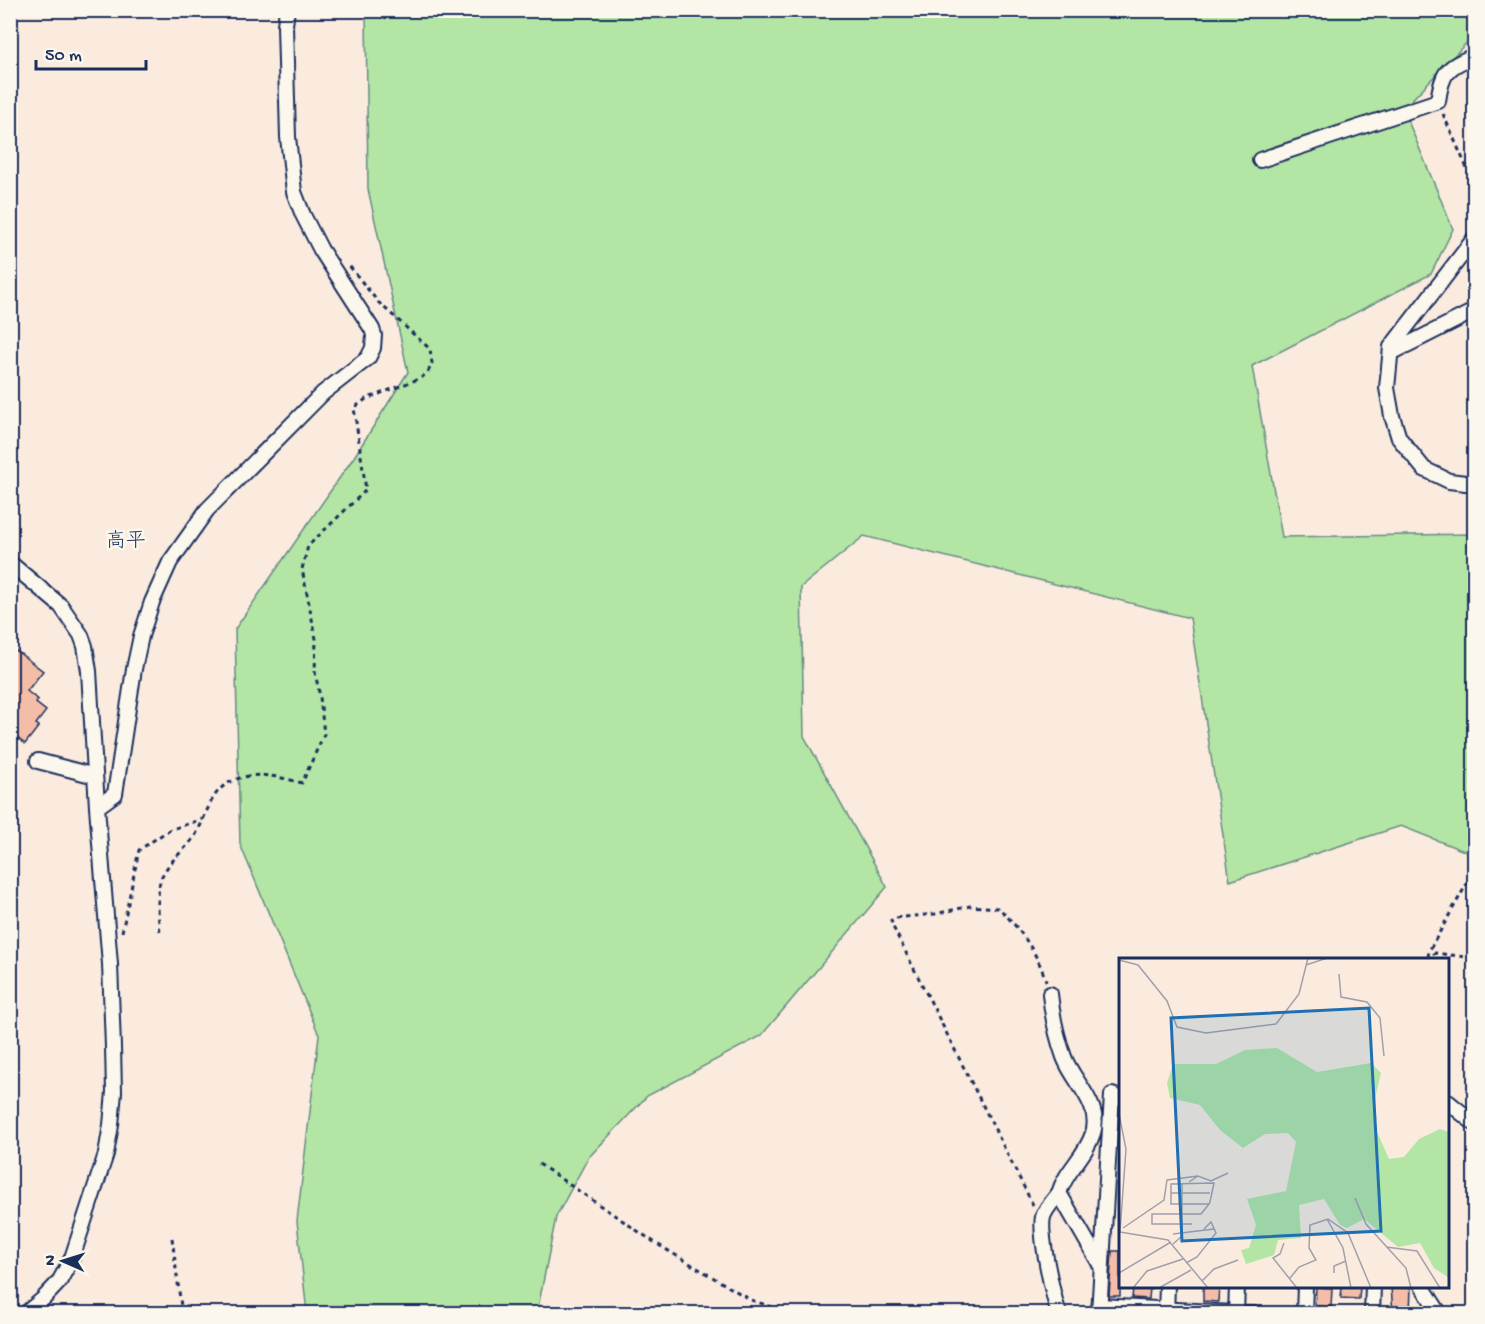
<svg xmlns="http://www.w3.org/2000/svg" width="1485" height="1324" font-family="'Gochi Hand','Klee One',sans-serif">
	<rect width="100%" height="100%" fill="#faebde"/>
	<filter id="ink" filterUnits="userSpaceOnUse"><feTurbulence type="fractalNoise" baseFrequency=".0167" numOctaves="2"/><feDisplacementMap in="SourceGraphic" scale="12" xChannelSelector="R" yChannelSelector="G"/><feConvolveMatrix kernelMatrix="1 2 1 2 8 2 1 2 1" color-interpolation-filters="sRGB"/></filter>
	<g filter="url(#ink)">
		<!-- green -->
		<path fill="#b3e5a5" stroke="#678a82" stroke-width="1.5" d="M366,11H1474V35L1403,109L1453,229L1431,274L1252,366L1282,537L1474,534V855L1401,826L1230,881L1190,618L864,536L801,587L804,736L887,887L761,1036L647,1096L588,1158L556,1217L537,1313H307L297,1221L319,1035L240,844L235,629L354,457L408,372L368,189Z"/>
		<!-- building -->
		<path fill="#f4bda7" stroke="#1b2f5e" stroke-width="1.5" d="M10,646L43,671L27,691L38,700L36,703L46,711L36,724L39,726L25,744L10,732Z
			M1112,1251H1120V1296H1109Z
			M1133,1287H1150L1149,1299L1132,1298Z
			M1203,1287H1219L1218,1302L1203,1301Z
			M1316,1287L1332,1288L1331,1307L1315,1306Z
			M1342,1287H1360L1359,1299L1341,1298Z
			M1391,1287L1411,1288L1410,1313H1393Z"/>
		<g fill="none" stroke-linecap="round" stroke-linejoin="round">
			<defs>
				<path id="minor" d="M1260,160L1438,101C1442,72 1447,67 1474,56
					M1474,239L1391,347L1387,388L1392,416L1399,438L1424,469L1449,481L1474,484
					M1391,353L1474,311
					M10,563L61,606L81,635L85,646L89,671L97,807L110,964L113,1047L114,1092L111,1125L106,1154L72,1258L59,1282L42,1300L25,1314
					M38,761L95,776
					M97,807L115,794L134,669L141,636L152,602L170,562L207,510L323,393L368,358L373,348L374,335L372,329L321,250L303,215L294,192L288,137L285,25L287,10
					M1050,994C1052,1015 1057,1037 1064,1057C1073,1082 1102,1104 1093,1133C1086,1156 1066,1170 1059,1193L1101,1266
					M1448,1102L1474,1123
					M1059,1193C1054,1200 1045,1209 1043,1217C1039,1234 1053,1296 1059,1314
					M1422,1286L1440,1314
					M1099,1306L1253,1314
					M1099,1314L1112,1095L1120,1098
					M1166,1314L1167,1286
					M1236,1314L1237,1286
					M1304,1314L1305,1286
					M1372,1314L1373,1286"/>
			</defs>
			<!-- minor casing -->
			<use href="#minor" stroke="#1b2f5e" stroke-width="18"/>
			<!-- path -->
			<path stroke="#1b2f5e" stroke-width="3" stroke-dasharray="4.5 4.5" stroke-linecap="butt" d="M1443,114L1474,184
				M160,931C158,918 156,888 162,876C170,860 185,850 195,836C205,820 209,796 225,785C249,769 277,776 302,783L324,734L320,697L315,672L316,639L302,569L308,546L366,490L354,408L366,399L421,378L428,372L432,363L430,349L378,302L347,263
				M122,932L139,850L169,830L203,819
				M1428,957L1429,951L1474,871
				M1426,960L1435,953L1474,958
				M539,1164L657,1244L751,1300L793,1314
				M1033,1205L893,927L891,920L895,918L935,914L970,906L999,908C1020,929 1037,952 1046,981
				M172,1238L182,1314"/>
			<!-- minor -->
			<use href="#minor" stroke="#fbf7ec" stroke-width="14"/>
		</g>
	</g>
	<g text-anchor="middle" dominant-baseline="central" stroke-width="5" stroke-linejoin="round" paint-order="stroke">
		<!-- quarter labels -->
		<g font-size="20" fill="#1b2f5e" stroke="#fbf7ec">
			<text x="126" y="542">高平</text>
		</g>
	</g>
	<!-- overview -->
	<g transform="translate(1119 958)">
		<rect width="330" height="330" fill="#faebde"/>
		<path d="M158,90L198,114L252,105L262,115L254,149L256,169L270,201L285,199L300,181L321,171L330,174V320L315,310L301,285L279,289L245,261L228,270L221,267L205,241L180,247L182,280L159,282L155,297L127,306L122,292L130,290L137,267L128,241L167,233L177,184L169,175L146,176L124,190L101,172L81,147L51,140L48,125L54,106H97L126,92Z" fill="#b3e5a5"/>
		<path fill="none" stroke="#a1a0ab" stroke-width="1.5" d="M0,2L19,7L48,43L58,69L87,75L157,66L180,36L189,0M187,7L208,0M220,16L222,39L248,44L261,60L265,98M0,156L7,191L1,274M70,224L79,218L92,223L109,215M52,235H91M236,240L247,266L287,310L292,330M208,261L224,290L232,330M73,266H33V256H82L90,246L91,244L95,225L52,226V246H90M4,270L45,242L48,222L79,218M1,274L49,282L89,330M54,276L95,271M165,285L161,296L154,300L178,330M54,286L63,278V226M267,289L298,293L321,330M67,305L78,299L97,275L92,264L85,271M0,315L52,284M215,315V308L227,303M171,320L180,309L197,302L190,290L191,267L209,261L229,275L252,330M83,323L95,311L119,302M14,330L28,313L64,301M40,330L72,312"/>
		<path fill="#1f6fb2" fill-opacity="0.15" stroke="#1f6fb2" stroke-width="3" d="M250,50L262,273L63,283L52,60Z"/>
		<rect width="330" height="330" fill="none" stroke="#1b2f5e" stroke-width="3"/>
	</g>
	<!-- margin -->
	<rect width="1485" height="1324" fill="none" stroke="#fbf7ec" stroke-width="36"/>
	<rect x="18" y="18" width="1449" height="1288" fill="none" stroke="#1b2f5e" stroke-width="2" filter="url(#ink)"/>
	<!-- north arrow -->
	<g transform="translate(63 1261) rotate(273)" stroke="#fbf7ec" stroke-width="4.5" paint-order="stroke">
	<path d="M0-4.5L10 22L0 15L-10 22Z" fill="#1b2f5e"/>
	<text y="-9" font-size="16" font-weight="bold" text-anchor="middle" fill="#1b2f5e">N</text>
	</g>
	<!-- scale -->
	<path d="M36 60v9h110v-9" fill="none" stroke="#1b2f5e" stroke-width="3"/>
	<text x="45" y="60" font-size="18" fill="#1b2f5e" stroke="#fbf7ec" stroke-width="4.5" paint-order="stroke">50 m</text>
</svg>
